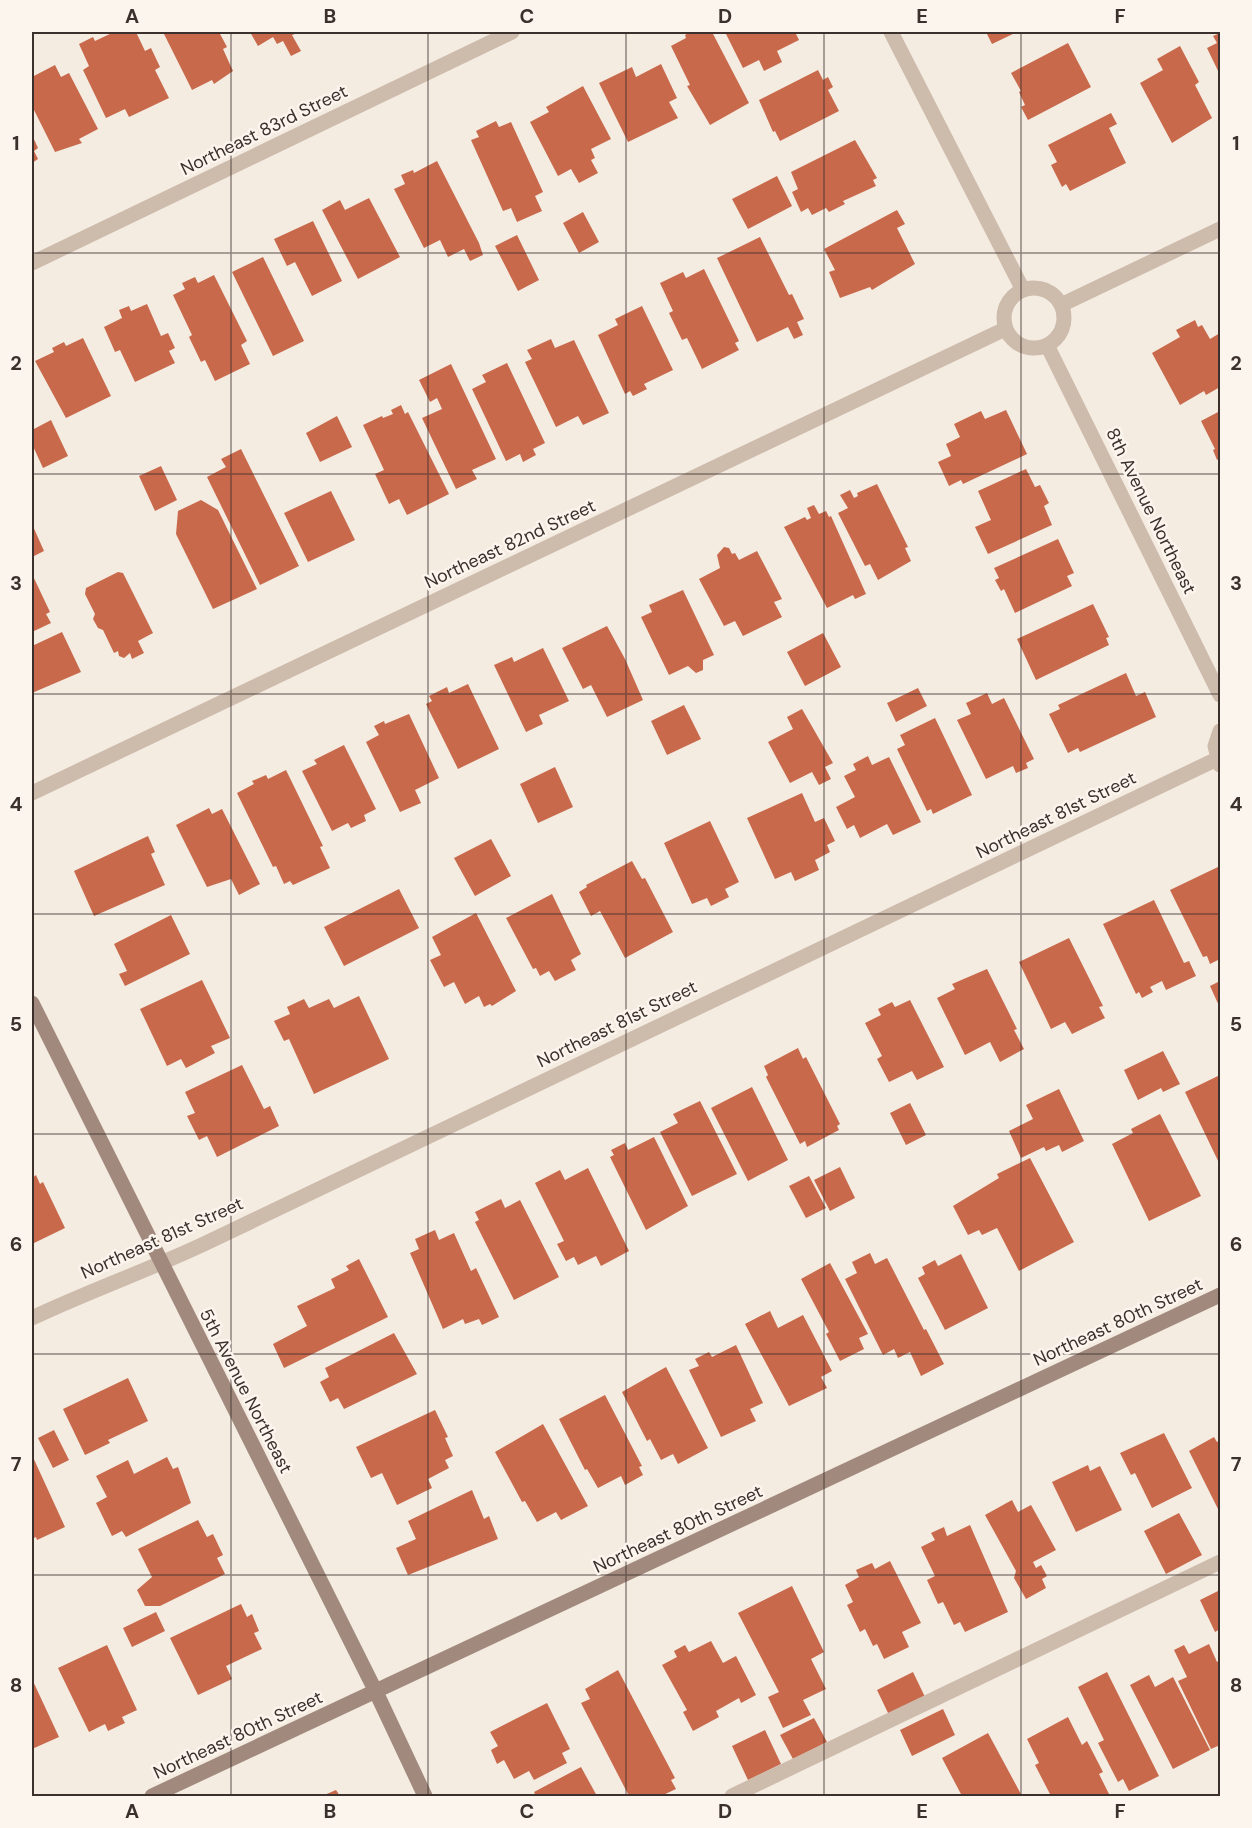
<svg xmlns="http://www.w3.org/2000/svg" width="1252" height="1828" font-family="'DM Sans',sans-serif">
	<rect width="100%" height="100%" fill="#f4ebe1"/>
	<!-- building -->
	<path fill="#c8694b" d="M114,32H136L145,51L151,48L160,67L155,70L169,98L129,117L125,109L106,118L83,70L89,66L79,44L93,37L95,41Z
		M163,32H219L227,47L223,49L233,71L214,84L212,80L192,90Z
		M250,32H300L292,35L301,51L291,56L283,41L277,44L273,37L258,46Z
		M690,32L695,34L712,32L749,103L710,125L687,86L690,85L671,46L686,38L685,35Z
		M725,32H795L799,40L777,51L782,62L764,71L759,60L743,68Z
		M986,32H1017L992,44Z
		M1220,33V75L1207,48L1217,43L1213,36Z
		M1068,43L1091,87L1028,120L1021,107L1025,105L1019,92L1021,91L1011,73Z
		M1180,46L1199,82L1195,85L1212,118L1172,143L1140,83L1163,70L1157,59Z
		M661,64L677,98L669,102L678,118L628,142L599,83L632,67L636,77Z
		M55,65L61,77L69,73L98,129L79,139L82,143L55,152L32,106V77Z
		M818,70L823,80L828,77L833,87L828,90L839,111L780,141L775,131L773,132L759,100Z
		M583,86L611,139L591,149L595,158L591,160L598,173L579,183L571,169L558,176L530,122L549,112L546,107Z
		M1111,113L1117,124L1109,128L1126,163L1070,191L1066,184L1062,187L1051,165L1057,162L1048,145Z
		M496,121L499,127L511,122L543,192L535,196L542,211L517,222L511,208L503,211L471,140L479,137L476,131Z
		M32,135L38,148L34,151L38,159L32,163Z
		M855,140L877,178L873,180L876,186L843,201L845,204L829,212L826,208L812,215L808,208L801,212L792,192L798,189L791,172Z
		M437,161L479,243L483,255L470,261L464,249L448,257L440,240L424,248L394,189L405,184L401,175L413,170L414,173Z
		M777,176L792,206L748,229L732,199Z
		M369,198L400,257L358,279L322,210L340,200L345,210Z
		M897,210L905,224L897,228L915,264L872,290L870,287L840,298L829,272L835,270L824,249Z
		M583,212L599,242L579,253L563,223Z
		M313,221L342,281L312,296L295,262L287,266L274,239Z
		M517,235L539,280L518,291L495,246Z
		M760,237L789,295L792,294L804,319L797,322L803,335L794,339L788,327L757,342L717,258Z
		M263,257L304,341L273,356L232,272Z
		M704,269L739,341L735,343L739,350L702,369L687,338L682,340L669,313L673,311L660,283L683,272L686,278Z
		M214,275L247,341L241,345L250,364L215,381L205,360L201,362L189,337L192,335L173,295L185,289L182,283L195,277L198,283Z
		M147,304L161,336L168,333L175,348L169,351L175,363L135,382L120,350L115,352L104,327L122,318L119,310L129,306L131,311Z
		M642,306L673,370L644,384L647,389L633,396L630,391L625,394L598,335L618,325L615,319Z
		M1195,320L1198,327L1202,325L1210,339L1220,333V387L1206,395L1204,391L1180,405L1152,353L1180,337L1176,330Z
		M83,338L111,396L66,418L35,361L54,352L52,348L64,342L66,346Z
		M551,339L555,348L574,340L609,413L583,425L578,416L556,427L525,362L532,359L527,350Z
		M507,363L545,443L533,449L536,455L523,462L520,454L506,461L472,389L486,382L482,375Z
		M451,364L496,459L472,470L477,479L456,489L422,418L442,409L437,398L430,402L419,380Z
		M401,405L405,414L408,412L449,494L407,515L399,499L389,504L375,474L384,470L363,425L382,416L383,418L393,414L391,410Z
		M1006,410L1027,454L963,484L961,480L949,486L938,462L951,456L946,444L960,437L954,424L981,411L985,419Z
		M1220,411V458L1217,460L1213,450L1215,449L1201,421Z
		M337,416L352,447L320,462L306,433Z
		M51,420L68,456L43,468L32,444V430Z
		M241,449L299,566L260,585L207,477L226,467L221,459Z
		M161,466L177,500L155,511L139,476Z
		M1026,469L1035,487L1040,485L1049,503L1044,506L1052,525L988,554L975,527L991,520L978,491Z
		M877,484L908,547L905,548L911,561L878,580L870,564L865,566L838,513L848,508L840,495L850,490L854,498L858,496L857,493Z
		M331,491L355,540L308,562L284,513Z
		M201,500L218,510L257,589L213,609L176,534L178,511Z
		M814,505L819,514L826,511L829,517L831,516L866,594L855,599L853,595L827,608L784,527L805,517L807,520L811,518L807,508Z
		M32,524L44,551L32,557Z
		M1058,539L1074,573L1067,576L1072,586L1015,613L1004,589L1001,591L995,580L999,578L994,568Z
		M724,547L729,548L732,554L735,553L739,560L757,551L782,599L774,602L782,617L743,636L735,621L724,626L699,579L720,568L717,555Z
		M118,572L123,573L153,633L138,641L144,653L132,659L130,653L124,658L119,656L118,651L114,653L103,630L98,628L93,619L95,614L85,594L86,588Z
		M32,574L50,612L46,614L51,623L32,632Z
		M683,590L714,655L703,660V670L696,673L688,666L669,675L641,617L652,612L649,605Z
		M1093,604L1109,637L1106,638L1109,645L1036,680L1017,639Z
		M607,626L625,659L643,700L607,717L591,685L583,689L562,648Z
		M62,632L81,672L32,693V646Z
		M823,633L841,667L805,686L787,652Z
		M543,648L569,701L539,715L543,724L526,732L494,665L512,657L514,662Z
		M1126,673L1136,696L1145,692L1156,717L1080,752L1078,748L1068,753L1049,714L1060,709L1058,705Z
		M468,684L499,749L458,769L426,704L432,701L429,696L447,687L449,693Z
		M918,688L927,706L896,722L887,703Z
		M987,693L992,704L1004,698L1034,759L1026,763L1028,768L1016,773L1013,766L986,779L957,720L971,714L966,703Z
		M684,705L701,739L667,755L651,721Z
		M802,709L833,763L825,767L831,779L819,785L812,772L790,783L768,742L793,729L787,717Z
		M409,714L439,778L415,790L421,803L400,812L366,742L379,735L374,726L384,721L385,724Z
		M935,718L972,795L933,814L931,809L927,811L897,749L905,745L900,735Z
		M344,745L376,809L364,815L366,821L351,828L348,823L332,831L302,771L317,764L314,760Z
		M868,756L872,765L889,757L921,822L893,835L887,824L860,838L854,825L847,829L836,807L855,797L844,776L856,770L853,764Z
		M555,767L573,807L538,823L520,784Z
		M286,770L323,846L320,847L330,868L293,885L290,881L284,884L276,866L273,867L237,793L254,784L252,781L266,775L268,779Z
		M802,793L815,822L824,818L835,841L827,845L830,852L815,860L819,870L795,881L791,872L775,879L747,818Z
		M209,808L212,814L222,809L260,884L239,895L231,879L207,887L176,825Z
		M710,821L739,882L725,889L729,897L711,906L707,898L692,904L664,843Z
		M148,836L155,852L151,854L165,885L94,916L74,871Z
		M491,839L511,876L475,896L454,858Z
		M632,861L642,879L645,878L673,932L625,958L600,911L591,916L579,892L587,887L586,885Z
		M1220,866V959L1210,964L1207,956L1203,957L1170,890Z
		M399,889L419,928L344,966L324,927Z
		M552,894L581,954L571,960L576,970L555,981L549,971L540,976L536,968L533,969L506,918Z
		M1154,900L1184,963L1189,961L1196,976L1166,990L1162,981L1150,987L1153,992L1142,998L1139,992L1136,994L1103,924Z
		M476,913L516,991L492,1006L490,1004L484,1007L479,996L465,1004L454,982L444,987L430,960L441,955L432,937Z
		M171,915L190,954L125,986L119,974L127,971L114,944Z
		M1069,938L1103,1006L1099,1007L1105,1018L1072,1034L1065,1022L1051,1029L1019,962Z
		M987,969L1017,1029L1014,1030L1024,1049L1000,1062L990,1042L965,1055L937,998L955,989L952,984Z
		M202,980L230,1038L211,1046L215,1053L186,1068L181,1059L167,1066L140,1009Z
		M1220,981V1008L1210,986Z
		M359,996L389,1059L314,1094L289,1039L284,1041L274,1021L290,1014L287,1007L304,999L309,1008L329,999L334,1008Z
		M910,1000L944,1067L917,1080L912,1071L889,1082L877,1059L882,1056L865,1023L881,1015L878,1009L892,1002L895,1007Z
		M798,1048L803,1059L806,1057L840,1124L837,1126L839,1130L807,1147L805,1141L800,1144L766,1077L768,1075L764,1066Z
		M1163,1051L1180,1084L1163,1092L1161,1088L1138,1100L1124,1070Z
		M242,1065L264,1109L270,1106L279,1126L217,1157L207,1136L199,1140L187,1116L195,1113L185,1092Z
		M1220,1075V1165L1185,1092Z
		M752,1087L788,1160L748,1181L711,1108Z
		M1059,1089L1084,1141L1062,1152L1059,1145L1046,1151L1044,1147L1021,1158L1009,1131L1033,1119L1026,1105Z
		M700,1101L737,1174L692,1196L660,1132L678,1123L673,1114Z
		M910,1103L926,1135L906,1145L890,1113Z
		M1160,1114L1201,1196L1149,1221L1112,1144L1133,1133L1131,1129Z
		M654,1137L688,1206L646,1230L610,1157L614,1155L611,1150L625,1143L628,1150Z
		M1030,1158L1074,1242L1019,1271L997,1228L982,1235L979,1230L968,1235L953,1206L999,1178L997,1174Z
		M840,1167L855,1198L830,1211L814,1180Z
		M588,1168L629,1251L601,1266L596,1256L578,1265L574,1257L566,1261L557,1244L564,1241L535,1183L560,1170L565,1180Z
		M36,1175L40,1184L43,1182L65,1228L32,1244V1178Z
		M809,1176L826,1208L806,1218L789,1186Z
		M501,1199L505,1208L520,1200L559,1277L514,1300L475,1222L479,1220L475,1212Z
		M435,1230L439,1240L454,1233L471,1271L476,1268L499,1317L482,1325L479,1319L465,1324L463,1319L443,1329L410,1253L419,1249L415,1239Z
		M870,1253L875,1264L887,1258L924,1330L926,1329L944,1364L921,1376L910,1352L898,1358L894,1349L883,1355L845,1279L857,1273L852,1262Z
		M961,1254L988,1308L945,1330L918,1278L925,1274L922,1267L935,1260L938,1266Z
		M359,1259L388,1317L284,1368L273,1344L307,1326L297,1306L335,1288L331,1279L349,1270L346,1266Z
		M830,1263L868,1334L859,1338L864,1349L840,1361L826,1334L829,1332L801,1279Z
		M770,1311L778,1328L803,1315L832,1371L821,1377L827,1388L789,1406L745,1324Z
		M394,1333L417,1374L344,1409L338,1398L330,1402L320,1382L329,1377L325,1368Z
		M736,1345L763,1403L750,1409L756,1421L721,1437L689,1370L699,1366L695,1359L709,1352L712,1357Z
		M666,1367L708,1448L678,1464L673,1454L661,1460L650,1439L647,1441L622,1392Z
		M128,1378L148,1421L108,1440L110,1443L85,1455L63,1409Z
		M605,1395L642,1466L639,1467L643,1475L625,1485L621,1476L598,1488L587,1469L585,1470L559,1419Z
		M435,1410L448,1437L445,1438L453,1456L445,1460L449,1468L428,1479L432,1488L397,1505L382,1473L371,1478L356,1447Z
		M543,1424L588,1506L561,1520L556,1512L537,1522L525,1501L522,1502L495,1452Z
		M54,1430L69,1460L53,1468L38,1438Z
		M1164,1433L1192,1488L1152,1508L1135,1473L1131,1475L1120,1453Z
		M1214,1437L1217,1442L1220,1440V1513L1189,1451Z
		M32,1455L65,1527L37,1540L36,1537L32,1539Z
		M167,1457L173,1469L178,1467L191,1503L126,1537L122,1531L112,1536L96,1503L107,1497L96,1476L128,1460L134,1474Z
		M1088,1465L1090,1471L1100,1466L1122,1510L1076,1532L1052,1482Z
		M472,1490L484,1519L489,1516L498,1539L408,1575L396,1548L416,1539L408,1521Z
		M1012,1500L1018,1512L1031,1505L1056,1550L1033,1562L1036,1568L1041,1565L1047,1576L1042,1579L1046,1588L1026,1599L1014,1578L1016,1571L985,1515Z
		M1179,1513L1202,1555L1166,1574L1144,1531Z
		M198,1520L207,1537L213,1534L223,1555L217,1558L225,1574L160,1606H145L137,1590L152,1577L138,1549Z
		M970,1525L1008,1612L965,1632L960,1622L954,1625L943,1602L938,1604L927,1580L935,1576L921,1547L935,1540L931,1533L944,1527L947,1536Z
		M890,1561L921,1623L902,1632L909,1647L884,1659L877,1644L873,1646L865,1629L860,1632L847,1605L853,1602L845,1585L859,1577L856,1570L872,1563L875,1569Z
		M792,1586L824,1652L811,1659L826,1689L803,1700L811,1715L783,1728L768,1697L779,1692L738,1613Z
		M1220,1590V1629L1215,1632L1200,1600Z
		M241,1604L247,1617L252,1614L259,1631L254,1633L262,1649L226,1666L232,1679L198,1695L170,1638Z
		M156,1612L165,1631L132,1647L123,1628Z
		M711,1641L723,1663L736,1656L756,1695L741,1703L739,1698L716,1711L719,1717L693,1731L683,1712L687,1710L662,1665L677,1657L674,1651L685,1645L689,1652Z
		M1209,1644L1217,1662L1220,1660V1745L1211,1749L1178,1681L1187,1677L1174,1650L1184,1645L1189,1654Z
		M107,1645L137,1710L122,1717L125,1723L108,1731L105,1724L89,1732L58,1668Z
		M618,1670L675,1778L671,1780L676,1789L661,1796H629L581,1703L590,1699L585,1689Z
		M913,1672L925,1697L889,1715L877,1690Z
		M1107,1672L1159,1776L1129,1791L1123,1779L1118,1782L1098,1743L1104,1740L1078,1687Z
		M1149,1675L1155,1687L1173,1677L1210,1750L1173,1769L1130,1685Z
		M32,1679L59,1737L32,1749Z
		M547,1703L570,1749L562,1753L567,1763L534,1780L529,1771L514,1779L504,1760L497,1764L491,1750L498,1746L490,1732Z
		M943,1709L955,1735L912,1756L900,1730Z
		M1068,1717L1082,1745L1087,1741L1103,1772L1099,1774L1110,1796H1051L1035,1765L1039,1763L1027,1739Z
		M814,1718L827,1742L793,1759L780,1735Z
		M765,1730L781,1764L748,1780L732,1746Z
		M988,1733L1022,1796H962L942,1758Z
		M581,1767L597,1796H536L534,1792Z
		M336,1790L340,1796H322Z"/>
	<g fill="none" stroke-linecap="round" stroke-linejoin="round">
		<!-- lane -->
		<path stroke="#cdbbac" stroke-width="15" d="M732,1796L1220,1562"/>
		<!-- street -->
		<path stroke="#cdbbac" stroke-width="15" d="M891,32L1023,290
			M32,263L512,32
			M1004 318a30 30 0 1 1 60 0a30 30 0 1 1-60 0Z
			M1061,305L1220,229
			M1047,345L1220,695
			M1220,731L1215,746L1220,765
			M32,793L1005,329
			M32,1318C89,1291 149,1270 206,1243L1217,759"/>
		<!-- secondary -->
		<path stroke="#a18a7d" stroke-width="15" d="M32,1003L376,1692L425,1796
			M152,1796L1220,1295"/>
	</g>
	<!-- grid -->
	<path fill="none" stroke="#3b302b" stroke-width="1.5" stroke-opacity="0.55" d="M231,32V1796M428,32V1796M626,32V1796M824,32V1796M1021,32V1796M32,253H1220M32,474H1220M32,694H1220M32,914H1220M32,1134H1220M32,1354H1220M32,1575H1220"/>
	<g text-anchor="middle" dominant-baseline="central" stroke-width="5" stroke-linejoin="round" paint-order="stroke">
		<!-- street labels -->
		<g font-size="18" fill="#3b302b" stroke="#fbf5ee">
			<text transform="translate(264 130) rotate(-26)">Northeast 83rd Street</text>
			<text transform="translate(1151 511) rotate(64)">8th Avenue Northeast</text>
			<text transform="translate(510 544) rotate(-25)">Northeast 82nd Street</text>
			<text transform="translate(1056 815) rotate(-26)">Northeast 81st Street</text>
			<text transform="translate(617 1024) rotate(-26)">Northeast 81st Street</text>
			<text transform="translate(162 1238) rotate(-24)">Northeast 81st Street</text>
			<text transform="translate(1118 1322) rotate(-25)">Northeast 80th Street</text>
			<text transform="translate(246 1391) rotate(63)">5th Avenue Northeast</text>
			<text transform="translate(678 1529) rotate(-25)">Northeast 80th Street</text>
			<text transform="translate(238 1735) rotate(-25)">Northeast 80th Street</text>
		</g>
	</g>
	<!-- border -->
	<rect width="1252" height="1828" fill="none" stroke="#fbf5ee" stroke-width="66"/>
	<rect x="33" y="33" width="1186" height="1762" fill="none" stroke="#3b302b" stroke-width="2"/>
	<g font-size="20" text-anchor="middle" font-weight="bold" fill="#3b302b">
		<text x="132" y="23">A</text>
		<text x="330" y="23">B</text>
		<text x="527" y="23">C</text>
		<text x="725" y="23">D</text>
		<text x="922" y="23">E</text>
		<text x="1120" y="23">F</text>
		<text x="16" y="150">1</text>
		<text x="1236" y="150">1</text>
		<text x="16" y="370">2</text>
		<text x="1236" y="370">2</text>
		<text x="16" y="590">3</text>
		<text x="1236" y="590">3</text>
		<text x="16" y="811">4</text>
		<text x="1236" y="811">4</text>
		<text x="16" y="1031">5</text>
		<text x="1236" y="1031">5</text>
		<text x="16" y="1251">6</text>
		<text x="1236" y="1251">6</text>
		<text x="16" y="1471">7</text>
		<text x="1236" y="1471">7</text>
		<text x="16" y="1692">8</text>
		<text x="1236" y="1692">8</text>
		<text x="132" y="1818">A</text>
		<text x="330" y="1818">B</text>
		<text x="527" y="1818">C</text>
		<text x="725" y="1818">D</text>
		<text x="922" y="1818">E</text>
		<text x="1120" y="1818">F</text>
	</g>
</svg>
